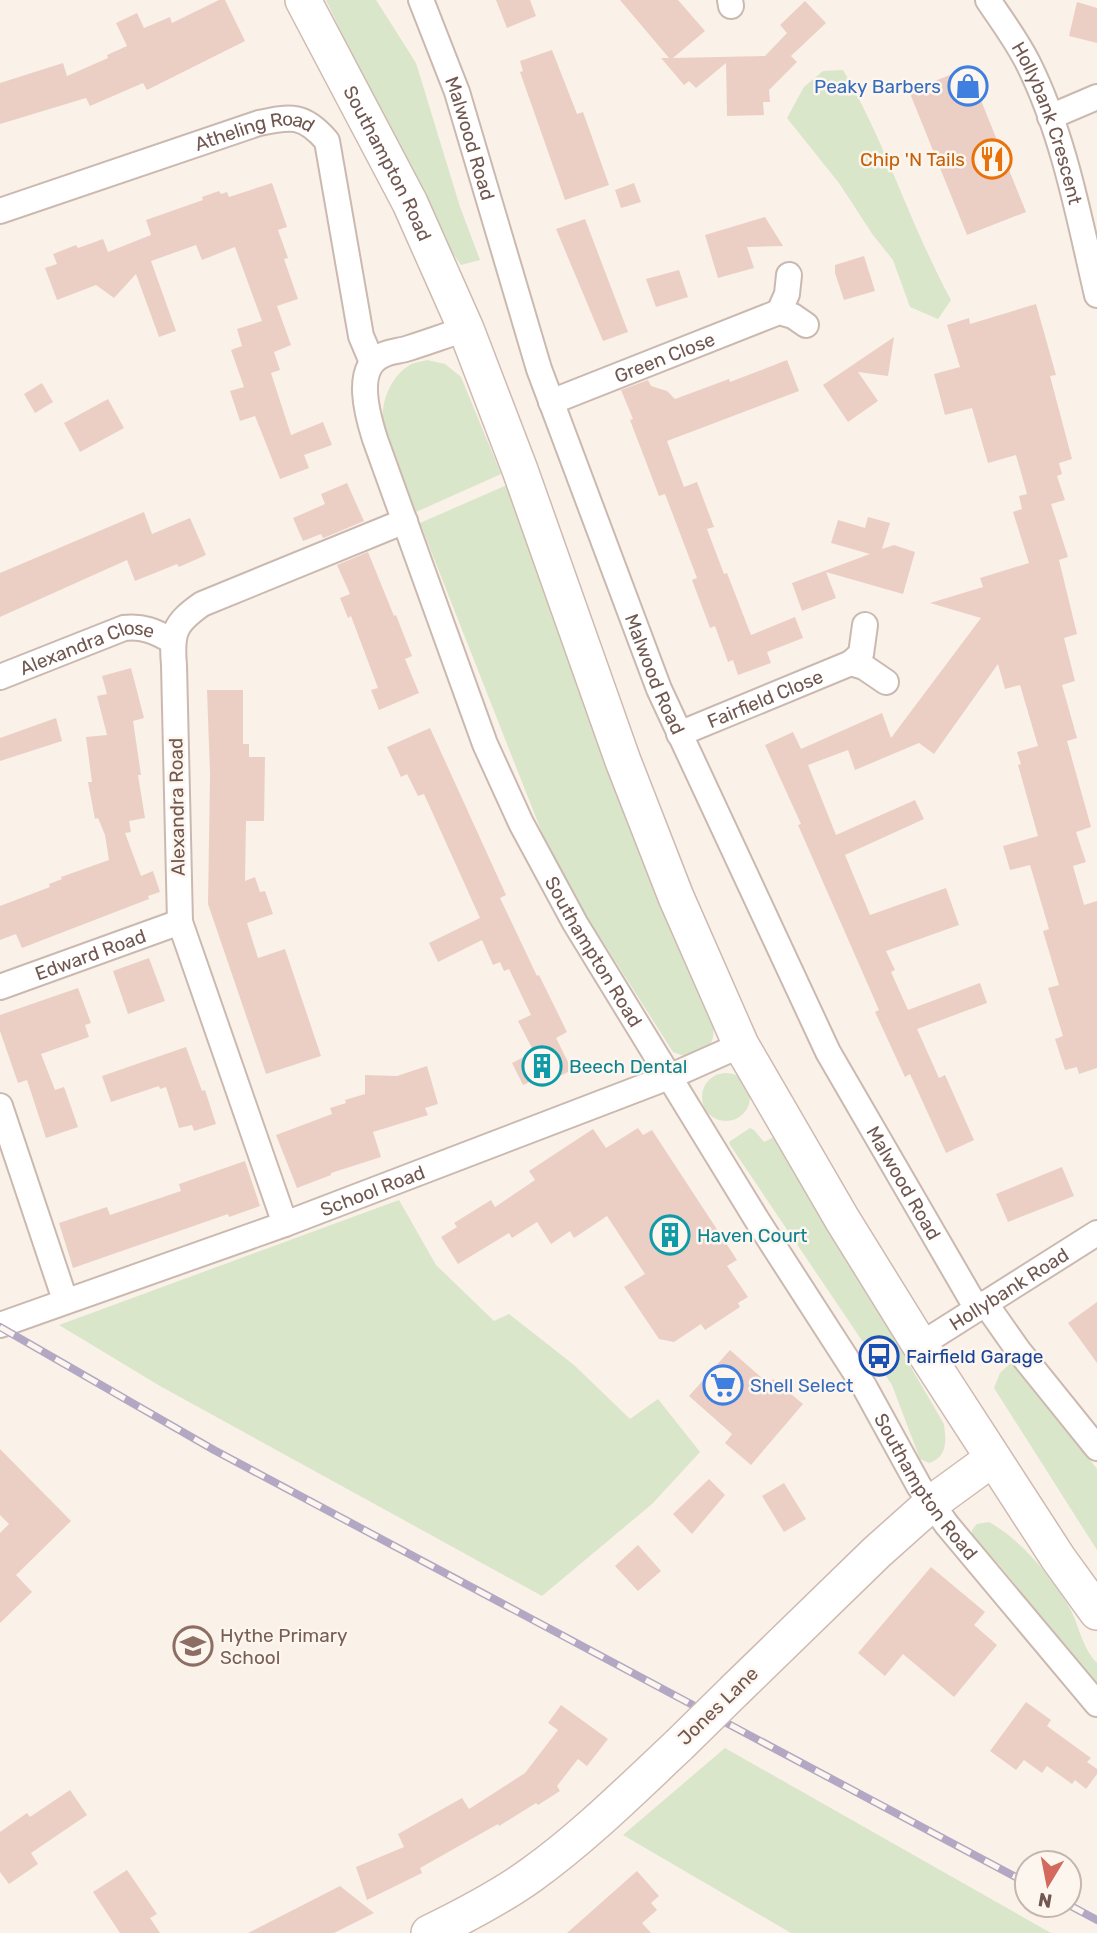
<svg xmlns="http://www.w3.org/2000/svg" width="1097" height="1933" viewBox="0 0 1097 1933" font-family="Rubik,sans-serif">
<rect width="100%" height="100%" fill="#faf1e9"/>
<g fill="#d9e6c9">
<polygon points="326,0 376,0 416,63 460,207 480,260 461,265 432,224"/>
<path d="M843,70c43,73 67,155 108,230l-13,19 -28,-12 -17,-47 -20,-25 -34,-52 -52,-65 17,-31 19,-16z"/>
<path d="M427,360l18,4 16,13 40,97 -85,38 -33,-92c-2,-19 9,-45 27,-55 4,-3 11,-3 17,-5z"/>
<path d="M507,485l205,532c5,29 -2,31 -28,39l-11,-4 -101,-159 -24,-45 -128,-325z"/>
<circle cx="726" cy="1097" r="24"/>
<path d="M750,1128l4,2 10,12 12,-6 168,288c2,16 4,33 -15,39l-9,-4 -28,-74 -162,-240 -1,-3z"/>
<polygon points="399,1200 436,1265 494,1321 509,1314 574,1365 630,1419 658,1399 700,1452 652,1504 542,1596 160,1386 59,1325"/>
<polygon points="1014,1360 1097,1469 1097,1550 994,1388 1000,1373"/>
<path d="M989,1522c31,17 60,52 79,83 11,18 13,42 29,58v22l-96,-118 -29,-32v-5l5,-6z"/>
<polygon points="725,1748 1051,1933 791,1933 623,1835"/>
</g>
<g fill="#eccfc4">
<polygon points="219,0 225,0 245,41 147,90 143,83 90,106 86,98 0,124 0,83 63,63 67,76 108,58 107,55 127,46 116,23 137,13 144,28 170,17 172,23"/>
<polygon points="496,0 530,0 536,16 507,28"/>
<polygon points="620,0 678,0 705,31 673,58 765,56 787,33 780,25 805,1 826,23 791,56 797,62 769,90 770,102 763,102 764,115 727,116 726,63 696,88 689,81 684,85 661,58 669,58"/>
<polygon points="1077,2 1097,8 1097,43 1069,36"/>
<polygon points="552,50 577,114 583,112 609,185 565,200 520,72 523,71 520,61"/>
<polygon points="968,68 1026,212 967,235 909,91"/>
<polygon points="272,183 287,227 278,230 288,258 284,259 298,299 277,306 291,345 274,352 280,370 271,373 291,435 323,422 332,445 304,455 309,468 280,479 255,416 240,421 230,391 244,387 231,350 242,346 237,329 262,321 235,247 202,260 196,245 151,261 176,331 159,337 136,274 114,298 96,285 57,300 45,268 57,264 53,254 76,245 78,248 103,239 108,252 151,235 146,220 203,200 202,197 219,191 221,194 227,192 229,197"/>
<polygon points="634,183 641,202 621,208 615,190"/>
<polygon points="765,217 783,246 747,247 754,268 718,278 705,235"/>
<polygon points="585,219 628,332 603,341 556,229"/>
<polygon points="864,256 875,291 844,300 835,273 835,265"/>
<polygon points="679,270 688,297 656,307 646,279"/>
<polygon points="1036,304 1056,375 1050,376 1072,459 1059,463 1062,474 1057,476 1065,500 1051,504 1068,557 1059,560 1077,634 1064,638 1075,681 1062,685 1077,738 1067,741 1091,827 1076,832 1086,862 1073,866 1084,905 1097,901 1097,1068 1079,1074 1077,1067 1065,1070 1055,1039 1063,1036 1048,988 1059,985 1043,931 1049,929 1030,865 1010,870 1003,846 1038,836 1018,765 1021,764 1017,752 1038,746 1020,685 1005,689 998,664 934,754 919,743 855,770 848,750 808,765 836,835 915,800 924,819 845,855 870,915 946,888 959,925 886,951 895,970 891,972 908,1010 980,983 987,1003 917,1029 939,1078 945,1075 974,1140 946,1153 910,1074 905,1077 875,1012 879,1010 798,825 801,824 765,745 793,732 801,749 882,713 891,738 981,618 930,603 983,587 980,578 1029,563 1013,512 1022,509 1019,496 1027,494 1016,455 988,463 972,408 945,415 934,374 960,367 947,325 969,318 970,324"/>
<polygon points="894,337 888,376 858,372 878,401 848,422 823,385"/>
<polygon points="787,360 799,391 667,441 684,487 697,482 714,527 707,529 724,574 727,573 751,635 795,617 803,638 767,652 771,663 738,675 733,660 728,662 715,626 710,628 692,580 697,578 665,494 659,496 630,420 633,419 621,390 648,380 651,386 667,391 675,399 729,379 730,382"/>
<polygon points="42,383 53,402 35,413 24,394"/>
<polygon points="108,399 124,428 80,452 64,423"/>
<polygon points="347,483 364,521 326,537 323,538 321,534 303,541 293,518 325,504 321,494"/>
<polygon points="144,512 152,534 190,518 206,555 179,567 177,564 135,581 127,560 0,617 0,573"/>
<polygon points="868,517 890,523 882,549 894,545 915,552 903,594 826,572 836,598 802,611 792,583 870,554 831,543 838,520 865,528"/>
<polygon points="368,552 394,616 396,615 412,656 405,659 419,693 379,710 371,690 378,688 351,616 348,618 340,598 350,594 337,565"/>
<polygon points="131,668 144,718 133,721 141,775 138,775 145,818 129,821 131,832 125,833 141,876 153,871 160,892 148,896 149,899 22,948 16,934 0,940 0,906 50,887 49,884 62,879 61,877 109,860 105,835 98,818 95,819 88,782 92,782 86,737 107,735 97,696 107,694 102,676"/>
<polygon points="207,690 243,690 243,744 249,744 249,757 265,757 264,821 246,821 245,881 255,877 260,892 265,891 273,914 247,923 258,958 285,949 321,1056 266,1074 208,904 210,774"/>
<polygon points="56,718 62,741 0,761 0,738"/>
<polygon points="430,728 506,895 500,898 537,976 539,975 567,1032 556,1038 572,1070 544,1084 540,1077 523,1085 512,1063 534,1052 518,1021 531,1015 509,969 504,971 500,962 493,965 482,940 438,962 429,943 480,918 424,794 418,796 407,774 401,777 387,747"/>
<polygon points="149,958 165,1001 128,1014 113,971"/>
<polygon points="78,988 91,1023 85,1025 89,1037 41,1054 55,1090 64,1087 78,1127 46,1138 27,1080 18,1083 0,1031 0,1015"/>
<polygon points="186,1047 202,1091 205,1090 216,1124 194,1131 192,1125 179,1128 166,1087 160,1089 159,1086 111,1102 102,1076"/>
<polygon points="427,1066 438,1104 425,1108 428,1115 373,1132 381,1157 331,1173 331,1175 297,1188 276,1135 332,1114 330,1108 346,1103 345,1100 365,1094 365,1075 397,1076"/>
<polygon points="638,1128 643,1135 652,1130 737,1260 727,1266 748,1297 738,1303 740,1307 705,1330 701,1324 674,1342 659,1339 624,1287 645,1274 607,1216 574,1238 570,1231 551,1244 537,1222 512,1238 509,1233 458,1264 441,1237 457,1227 454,1223 491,1200 495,1207 535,1180 529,1171 593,1129 606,1148"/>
<polygon points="245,1161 260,1206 229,1217 228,1214 73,1268 59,1223 107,1207 110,1215 181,1191 179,1184"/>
<polygon points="1062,1167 1074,1196 1008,1222 996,1194"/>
<polygon points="1097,1302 1097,1363 1068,1323"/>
<polygon points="730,1350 769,1384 773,1379 803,1404 751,1465 725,1443 732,1434 689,1396"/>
<polygon points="0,1449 71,1521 16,1575 32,1592 0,1623 0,1533 9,1524 0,1515"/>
<polygon points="709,1479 725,1495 692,1534 673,1514"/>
<polygon points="784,1483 806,1519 784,1532 762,1496"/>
<polygon points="638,1545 661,1571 638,1591 615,1566"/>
<polygon points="931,1567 985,1612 974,1625 997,1645 954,1697 903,1654 885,1676 858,1653"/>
<polygon points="1026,1702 1051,1720 1047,1726 1091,1758 1087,1762 1097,1769 1097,1774 1086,1789 1075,1780 1072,1784 1047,1766 1042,1773 1024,1760 1016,1770 990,1751"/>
<polygon points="561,1705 608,1739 587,1766 578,1759 557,1786 560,1791 538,1805 536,1803 499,1826 498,1824 420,1868 422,1873 367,1900 356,1867 404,1847 398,1834 462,1798 469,1809 525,1773 558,1730 548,1723"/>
<polygon points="70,1790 87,1815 31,1853 38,1864 9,1884 0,1872 0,1832 27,1813 30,1817"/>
<polygon points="127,1870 157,1914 150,1918 160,1933 120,1933 93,1892"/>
<polygon points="637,1871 659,1896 651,1903 657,1910 642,1923 651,1933 567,1933"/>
<polygon points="340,1886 374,1913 334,1933 248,1933"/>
</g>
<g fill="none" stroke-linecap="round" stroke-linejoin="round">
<g stroke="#cbb9b0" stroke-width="28">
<g id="street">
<path id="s1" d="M421,0l36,92 82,277 120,320 169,363 149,257"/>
<polyline points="730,0 731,6"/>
<path id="s2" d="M988,0c14,21 29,41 40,63 36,72 51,155 69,232"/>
<polyline points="1050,117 1097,97"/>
<path id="s3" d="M0,211l259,-88c32,-7 45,-9 68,18l34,195 11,26"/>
<polyline points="779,312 787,294 789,275"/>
<path id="s4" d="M466,329c-19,6 -38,13 -57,19 -8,3 -18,3 -26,7 -30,12 -15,62 -8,84l110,305 36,79 54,100 182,297 107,166 55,100 28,39 150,179"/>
<path id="s5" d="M551,402l228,-90 14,4 13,9"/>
<polyline points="851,663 861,654 865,625"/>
<path id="s6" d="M0,677l124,-49c19,-2 31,3 48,13"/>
<path id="s7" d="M679,734l172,-71 13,4 22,15"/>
<path id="s8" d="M0,987l180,-65"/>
<polyline points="0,1106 65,1300"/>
<path d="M285,1224l-105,-302 -6,-257c-3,-33 1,-42 28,-61l203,-83"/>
<polyline points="985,1303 1018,1350 1097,1448"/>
<path id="s9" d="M0,1325l285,-101 384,-147 72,-32"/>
<path id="s10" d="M920,1345l177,-112"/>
</g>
</g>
<g stroke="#cfbab1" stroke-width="38">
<g id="secondary">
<path id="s11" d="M303,0l107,203 56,126 54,141 103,291 53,136 65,148 101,174 78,126 138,213 39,54"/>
<polyline points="736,1689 877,1552 933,1502 992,1459"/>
<path d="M429,1933c35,-17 70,-35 102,-58 53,-38 100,-85 148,-130"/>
</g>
</g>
<use href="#street" stroke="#fff" stroke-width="24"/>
<use href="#secondary" stroke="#fff" stroke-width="35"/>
<g stroke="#b3a8c3" stroke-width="8">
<g id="rail">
<polyline points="0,1327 214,1450 1027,1883"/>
<polyline points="1069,1905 1097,1920"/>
</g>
</g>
<use href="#rail" stroke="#fdf6ef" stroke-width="5" stroke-dasharray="16" stroke-linecap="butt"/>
<g stroke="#cfbab1" stroke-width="38" stroke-linecap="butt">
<polyline id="secondary-bridge" points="679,1745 736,1689"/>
</g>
<use href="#secondary-bridge" stroke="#fff" stroke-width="35"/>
</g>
<defs>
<g id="shop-ring" transform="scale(2.0125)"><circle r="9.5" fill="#fdf6ef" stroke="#3f7fe0" stroke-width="1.5"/><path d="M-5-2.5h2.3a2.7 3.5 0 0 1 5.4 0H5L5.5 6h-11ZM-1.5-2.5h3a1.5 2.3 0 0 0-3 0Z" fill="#3f7fe0"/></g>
<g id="restaurant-ring" transform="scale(2.0125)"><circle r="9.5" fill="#fdf6ef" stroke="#e8710a" stroke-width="1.5"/><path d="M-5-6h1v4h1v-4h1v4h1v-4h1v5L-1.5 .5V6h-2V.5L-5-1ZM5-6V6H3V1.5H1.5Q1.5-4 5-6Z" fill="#e8710a"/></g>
<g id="building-ring" transform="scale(2.0125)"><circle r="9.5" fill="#fdf6ef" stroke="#0f9aa8" stroke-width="1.5"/><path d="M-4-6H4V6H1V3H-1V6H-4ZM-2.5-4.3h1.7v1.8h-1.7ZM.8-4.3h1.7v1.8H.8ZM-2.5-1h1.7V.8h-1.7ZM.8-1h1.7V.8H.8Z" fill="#0f9aa8"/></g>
<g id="bus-ring" transform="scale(2.0125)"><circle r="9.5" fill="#fdf6ef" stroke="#1a4fb4" stroke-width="1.5"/><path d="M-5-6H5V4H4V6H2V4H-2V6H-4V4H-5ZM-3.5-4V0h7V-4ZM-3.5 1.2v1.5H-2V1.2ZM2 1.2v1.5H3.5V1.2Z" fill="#1a4fb4"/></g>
<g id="supermarket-ring" transform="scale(2.0125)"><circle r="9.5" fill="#fdf6ef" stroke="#3f7fe0" stroke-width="1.5"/><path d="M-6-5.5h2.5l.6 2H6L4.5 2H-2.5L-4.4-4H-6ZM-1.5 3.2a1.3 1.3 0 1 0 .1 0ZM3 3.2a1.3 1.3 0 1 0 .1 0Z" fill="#3f7fe0"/></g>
<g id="school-ring" transform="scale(2.0125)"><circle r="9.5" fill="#fdf6ef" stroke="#8d6e63" stroke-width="1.5"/><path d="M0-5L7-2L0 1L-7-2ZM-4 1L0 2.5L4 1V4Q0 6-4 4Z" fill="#8d6e63"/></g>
</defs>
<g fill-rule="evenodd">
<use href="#shop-ring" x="968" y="86"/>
<use href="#restaurant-ring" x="992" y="159"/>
<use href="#building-ring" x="542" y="1066"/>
<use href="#building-ring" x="670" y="1235"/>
<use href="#bus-ring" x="879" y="1356"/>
<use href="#supermarket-ring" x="723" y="1385"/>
<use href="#school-ring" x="193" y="1646"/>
</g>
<g text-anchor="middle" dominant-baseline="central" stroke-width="5" stroke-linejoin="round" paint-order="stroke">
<g font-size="19" fill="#366cbe" stroke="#fdf6ef" text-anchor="end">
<text x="941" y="86">Peaky Barbers</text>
<text x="750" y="1385" text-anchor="start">Shell Select</text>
</g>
<g font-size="19" fill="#715750" stroke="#fdf6ef">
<text stroke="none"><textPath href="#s2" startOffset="138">Hollybank Crescent</textPath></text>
<text stroke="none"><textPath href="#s1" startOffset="147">Malwood Road</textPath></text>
<text stroke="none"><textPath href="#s3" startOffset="268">Atheling Road</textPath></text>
<text stroke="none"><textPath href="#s11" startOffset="184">Southampton Road</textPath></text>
<text stroke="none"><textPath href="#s5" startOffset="122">Green Close</textPath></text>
<text stroke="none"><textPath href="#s6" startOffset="93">Alexandra Close</textPath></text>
<text stroke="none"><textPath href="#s1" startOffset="714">Malwood Road</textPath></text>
<text stroke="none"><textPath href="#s7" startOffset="93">Fairfield Close</textPath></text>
<text transform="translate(177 807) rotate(-91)">Alexandra Road</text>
<text stroke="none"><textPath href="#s4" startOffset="738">Southampton Road</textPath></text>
<text stroke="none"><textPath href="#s8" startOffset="96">Edward Road</textPath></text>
<text stroke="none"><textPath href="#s1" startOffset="1281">Malwood Road</textPath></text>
<text stroke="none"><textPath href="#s9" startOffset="396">School Road</textPath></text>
<text stroke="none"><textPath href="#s10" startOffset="105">Hollybank Road</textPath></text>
<text stroke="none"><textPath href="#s4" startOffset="1368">Southampton Road</textPath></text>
<text transform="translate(718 1706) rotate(-44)">Jones Lane</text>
</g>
<g font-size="19" fill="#c56008" stroke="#fdf6ef" text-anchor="end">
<text x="965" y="159">Chip 'N Tails</text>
</g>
<g font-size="19" fill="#0d838f" stroke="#fdf6ef" text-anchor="start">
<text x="569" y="1066">Beech Dental</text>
<text x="697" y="1235">Haven Court</text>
</g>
<g font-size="19" fill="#164399" stroke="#fdf6ef" text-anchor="start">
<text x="906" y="1356">Fairfield Garage</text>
</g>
<g font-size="19" fill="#785e54" stroke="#fdf6ef" text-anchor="start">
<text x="220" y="1635">Hythe Primary<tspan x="220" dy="22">School</tspan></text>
</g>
</g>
<g transform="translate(1048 1884) rotate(190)"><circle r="33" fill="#fdf6ef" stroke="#c5b6af" stroke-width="2"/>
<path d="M0-5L12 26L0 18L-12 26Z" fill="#d4695e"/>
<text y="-10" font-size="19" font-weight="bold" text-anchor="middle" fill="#715750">N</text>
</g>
</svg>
